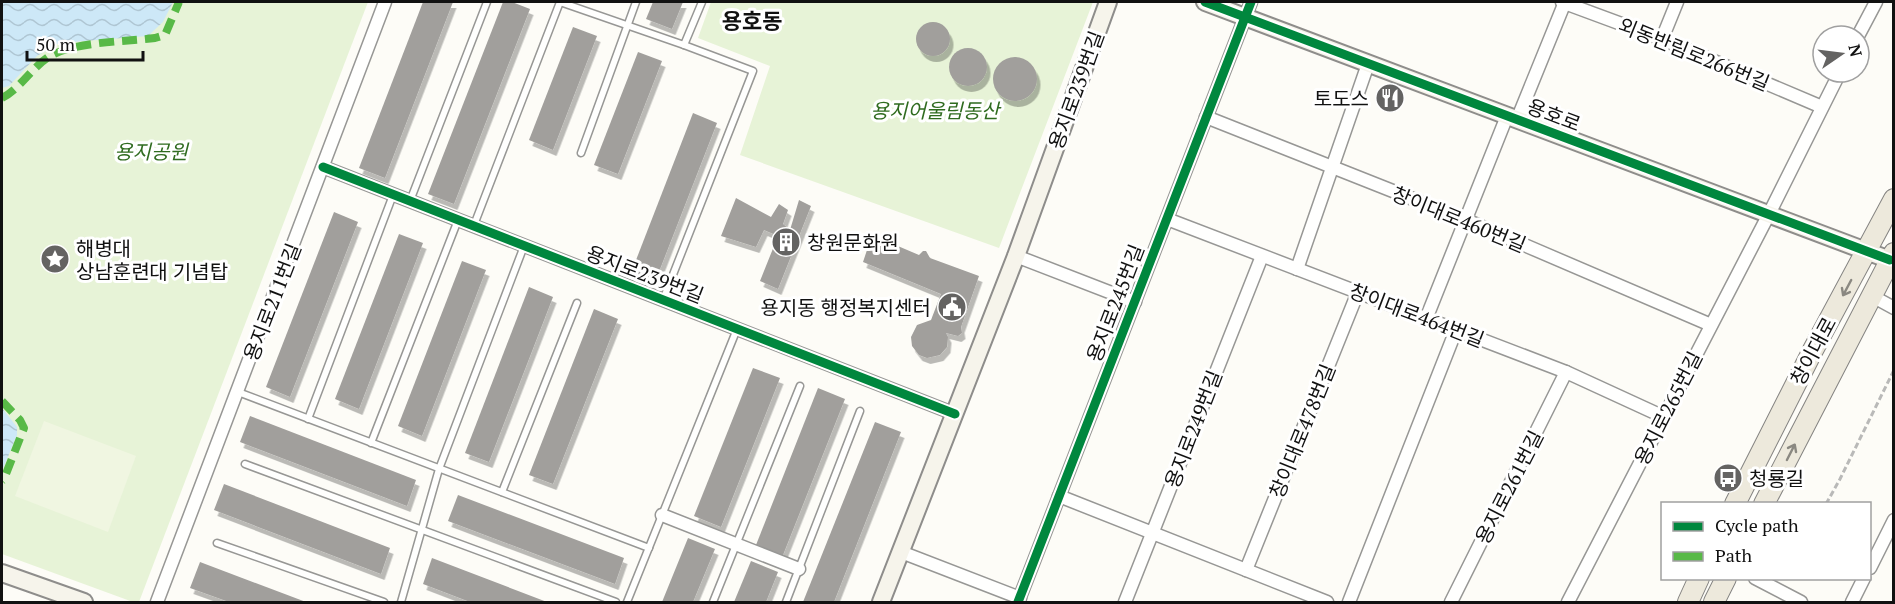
<svg xmlns="http://www.w3.org/2000/svg" width="1895" height="604" viewBox="0 0 1895 604" font-family="'PT Serif','Noto Sans KR',serif">
<defs>
<pattern id="water-waves" width="16" height="10" patternUnits="userSpaceOnUse" patternTransform="scale(1.5)"><rect width="16" height="10" fill="#cde8f7"/><path d="M0 5q4-4 8 0t8 0" fill="none" stroke="#afc6d3"/></pattern>
<filter id="shadow"><feDropShadow dx="3.5" dy="6" stdDeviation="0" flood-color="#0004"/></filter>
</defs>
<rect width="100%" height="100%" fill="#fdfcf7"/>
<g fill="#e7f3d7">
<polygon points="2,2 368,2 139,602 133,602 2,554"/>
<polygon points="711,2 1093,2 999,248 740,155 770,66 698,38"/>
</g>
<polygon fill="#f0f6e1" points="44,421 136,456 108,532 15,496"/>
<g fill="url(#water-waves)">
<polygon points="2,2 173,2 163,22 148,36 59,43 37,56 9,86 2,88"/>
<polygon points="2,408 17,427 17,435 2,471"/>
</g>
<g fill="#a19f9c" filter="url(#shadow)">
<polygon points="423,2 453,2 385,178 359,168"/>
<polygon points="503,2 512,2 530,9 454,204 428,194"/>
<polygon points="653,2 683,2 672,29 646,19"/>
<circle cx="933" cy="39" r="17"/>
<polygon points="573,27 597,36 553,150 529,140"/>
<circle cx="968" cy="67" r="19"/>
<polygon points="638,52 662,61 618,174 594,165"/>
<circle cx="1015" cy="79" r="22"/>
<polygon points="693,113 717,123 655,282 631,273"/>
<polygon points="736,198 771,217 779,204 788,210 783,224 790,230 799,200 811,206 778,289 760,281 778,236 764,230 756,247 721,236"/>
<polygon points="334,212 358,222 290,397 266,387"/>
<polygon points="399,234 423,243 359,409 335,399"/>
<polygon points="872,235 919,255 923,251 926,251 930,258 979,276 961,327 962,333 958,336 946,333 948,337 947,347 940,355 927,358 919,355 912,346 911,337 917,325 931,320 941,294 863,262"/>
<polygon points="462,261 486,270 422,436 398,426"/>
<polygon points="529,287 553,297 489,462 465,453"/>
<polygon points="594,309 618,319 553,484 529,475"/>
<polygon points="753,368 780,378 721,527 694,516"/>
<polygon points="818,388 845,399 783,555 756,545"/>
<polygon points="250,416 416,480 407,506 240,442"/>
<polygon points="875,422 901,432 834,602 803,602"/>
<polygon points="224,484 390,548 381,574 214,510"/>
<polygon points="458,495 624,558 615,584 448,521"/>
<polygon points="688,538 715,549 693,602 662,602"/>
<polygon points="432,558 547,602 470,602 423,584"/>
<polygon points="751,561 778,572 766,602 734,602"/>
<polygon points="200,562 306,602 229,602 190,588"/>
</g>
<g fill="none" stroke-linecap="round" stroke-linejoin="round">
<g stroke="#979795" stroke-width="9">
<g id="lane">
<polyline points="560,2 684,45 753,71 663,300"/>
<polyline points="684,45 702,2"/>
<polyline points="581,153 636,2"/>
<polyline points="410,201 487,2"/>
<polyline points="474,225 560,2"/>
<polyline points="238,392 649,548"/>
<polyline points="308,419 393,195"/>
<polyline points="371,443 458,220"/>
<polyline points="245,464 616,602"/>
<polyline points="502,492 577,303"/>
<polyline points="217,543 384,602"/>
<polyline points="401,602 439,469 524,246"/>
<polyline points="627,602 737,329"/>
<polyline points="713,602 800,386"/>
<polyline points="786,602 860,411"/>
</g>
</g>
<g stroke="#979795" stroke-width="15">
<g id="street">
<polyline points="1562,2 1662,39 1822,107"/>
<polyline points="1858,36 1876,2"/>
<polyline points="1662,39 1677,2"/>
<polyline points="1206,117 1466,220 1711,325"/>
<polyline points="1517,120 1565,2"/>
<polyline points="323,167 955,414"/>
<polyline points="1167,219 1566,372 1664,417"/>
<polyline points="1016,256 1135,302"/>
<polyline points="1297,269 1368,64"/>
<polyline points="1872,296 1894,308"/>
<polyline points="1426,319 1507,116"/>
<polyline points="1059,496 1327,602"/>
<polyline points="662,515 799,569"/>
<polyline points="901,552 1020,598"/>
<polyline points="1870,568 1894,520"/>
<polyline points="1246,570 1358,292"/>
<polyline points="1755,578 1801,602"/>
<polyline points="157,602 385,2"/>
<polyline points="1018,602 1251,2"/>
<polyline points="1125,602 1262,256"/>
<polyline points="1349,602 1456,330"/>
<polyline points="1451,602 1566,372"/>
<polyline points="1568,602 1769,214 1840,72"/>
<polyline points="1852,602 1864,578"/>
</g>
</g>
<g stroke="#8e8d8b" stroke-width="20">
<g id="secondary">
<polyline points="1205,2 1890,260"/>
<polyline points="2,573 84,602"/>
<polyline points="881,602 1016,256 1108,2"/>
</g>
</g>
<g stroke="#858482" stroke-width="22">
<g id="primary">
<polyline points="1735,504 1813,350 1894,199"/>
<polyline points="1764,504 1894,253"/>
<polyline points="1688,602 1699,578"/>
<polyline points="1714,602 1726,578"/>
</g>
</g>
<polyline stroke="#b9b9b8" stroke-width="3" stroke-dasharray="6 3" stroke-linecap="butt" points="1826,504 1840,479 1894,370"/>
<use href="#lane" stroke="#fffffe" stroke-width="6"/>
<use href="#street" stroke="#fffffe" stroke-width="12"/>
<use href="#secondary" stroke="#f6f4eb" stroke-width="16"/>
<use href="#primary" stroke="#ede9dc" stroke-width="20"/>
<g stroke="#58b947" stroke-width="8" stroke-dasharray="15 8" stroke-linecap="butt">
<path d="M2,98c19,-10 30,-31 48,-42 27,-15 75,-14 105,-18l10,-3 14,-33"/>
<polyline points="2,401 20,420 24,428 4,479 2,481"/>
</g>
<g stroke="#fff" stroke-width="13">
<g id="cycleway">
<polyline points="1205,2 1890,260"/>
<polyline points="323,167 955,414"/>
<polyline points="1018,602 1251,2"/>
</g>
</g>
<use href="#cycleway" stroke="#00873e" stroke-width="9"/>
</g>
<defs><path id="oneway-shaft" d="M-6 0H5M1.5-3L5.5 0L1.5 3" fill="none" stroke-width="1.6" stroke-linecap="round" stroke-linejoin="round" transform="scale(1.5)"/></defs>
<g stroke="#8a8881">
<use href="#oneway-shaft" transform="translate(1847 288) rotate(118)"/>
<use href="#oneway-shaft" transform="translate(1791 452) rotate(-63)"/>
</g>
<defs>
<g id="restaurant-disc" transform="scale(1.5)"><circle r="9.5" fill="#646362" stroke="#fff"/><path d="M-5-6h1v4h1v-4h1v4h1v-4h1v5L-1.5 .5V6h-2V.5L-5-1ZM5-6V6H3V1.5H1.5Q1.5-4 5-6Z" fill="#fff"/></g>
<g id="building-disc" transform="scale(1.5)"><circle r="9.5" fill="#646362" stroke="#fff"/><path d="M-4-6H4V6H1V3H-1V6H-4ZM-2.5-4.3h1.7v1.8h-1.7ZM.8-4.3h1.7v1.8H.8ZM-2.5-1h1.7V.8h-1.7ZM.8-1h1.7V.8H.8Z" fill="#fff"/></g>
<g id="sight-disc" transform="scale(1.5)"><circle r="9.5" fill="#646362" stroke="#fff"/><path d="M0-6L1.8-2.2L6-1.7L2.9 1.2L3.7 5.4L0 3.3L-3.7 5.4L-2.9 1.2L-6-1.7L-1.8-2.2Z" fill="#fff"/></g>
<g id="civic-disc" transform="scale(1.5)"><circle r="9.5" fill="#646362" stroke="#fff"/><path d="M-.6-6.5H3V-4.5H.6V-3L4-1V1h2V6H-6V1h2V-1L-.6-3ZM-1.2 2.5V6h2.4V2.5Z" fill="#fff"/></g>
<g id="bus-disc" transform="scale(1.5)"><circle r="9.5" fill="#646362" stroke="#fff"/><path d="M-5-6H5V4H4V6H2V4H-2V6H-4V4H-5ZM-3.5-4V0h7V-4ZM-3.5 1.2v1.5H-2V1.2ZM2 1.2v1.5H3.5V1.2Z" fill="#fff"/></g>
</defs>
<g fill-rule="evenodd">
<use href="#restaurant-disc" x="1390" y="98"/>
<use href="#building-disc" x="786" y="242"/>
<use href="#sight-disc" x="55" y="259"/>
<use href="#civic-disc" x="952" y="307"/>
<use href="#bus-disc" x="1728" y="478"/>
</g>
<g text-anchor="middle" dominant-baseline="central" stroke-width="6" stroke-linejoin="round" paint-order="stroke">
<g font-size="20" fill="#111" stroke="#fff">
<text transform="translate(1694 54) rotate(22)">외동반림로266번길</text>
<text transform="translate(1076 90) rotate(-70)">용지로239번길</text>
<text transform="translate(1554 115) rotate(21)">용호로</text>
<text transform="translate(1459 219) rotate(22)">창이대로460번길</text>
<text transform="translate(645 274) rotate(21)">용지로239번길</text>
<text transform="translate(272 302) rotate(-69)">용지로211번길</text>
<text transform="translate(1115 303) rotate(-69)">용지로245번길</text>
<text transform="translate(1417 315) rotate(21)">창이대로464번길</text>
<text transform="translate(1813 351) rotate(-62)">창이대로</text>
<text transform="translate(1668 408) rotate(-63)">용지로265번길</text>
<text transform="translate(1193 429) rotate(-69)">용지로249번길</text>
<text transform="translate(1302 431) rotate(-68)">창이대로478번길</text>
<text transform="translate(1509 487) rotate(-63)">용지로261번길</text>
</g>
<g font-size="20" fill="#111" stroke="#fff" text-anchor="start">
<text x="1369" y="98" text-anchor="end">토도스</text>
<text x="807" y="242">창원문화원</text>
<text x="76" y="248">해병대<tspan x="76" dy="23">상남훈련대 기념탑</tspan></text>
<text x="931" y="307" text-anchor="end">용지동 행정복지센터</text>
<text x="1749" y="478">청룡길</text>
</g>
<g font-size="20" font-style="italic" fill="#2f6b1f" stroke="#fff">
<text x="935" y="110">용지어울림동산</text>
<text x="151" y="151">용지공원</text>
</g>
<g font-size="22" font-weight="bold" fill="#111" stroke="#fff">
<text x="752" y="20">용호동</text>
</g>
</g>
<rect width="1895" height="604" fill="none" stroke="#111111" stroke-width="6"/>
<rect x="1661" y="502" width="210" height="78" fill="#ffffff" stroke="#a0a0a0" stroke-width="1.5"/>
<rect x="1673" y="522" width="30" height="9" fill="#00873e" stroke="#a0a0a0" stroke-width="1.5"/>
<text x="1715" y="532" font-size="18" fill="#111111">Cycle path</text>
<rect x="1673" y="552" width="30" height="9" fill="#58b947" stroke="#a0a0a0" stroke-width="1.5"/>
<text x="1715" y="562" font-size="18" fill="#111111">Path</text>
<g transform="translate(1841 54) rotate(76)"><circle r="28" fill="#ffffff" stroke="#a0a0a0" stroke-width="1.5"/>
<path d="M0-4.5L10 22L0 15L-10 22Z" fill="#646362"/>
<text y="-9" font-size="16" font-weight="bold" text-anchor="middle" fill="#111111">N</text>
</g>
<path d="M27 51v9h116v-9" fill="none" stroke="#111111" stroke-width="3"/>
<text x="36" y="51" font-size="18" fill="#111111" stroke="#ffffff" stroke-width="4.5" paint-order="stroke">50 m</text>
</svg>
